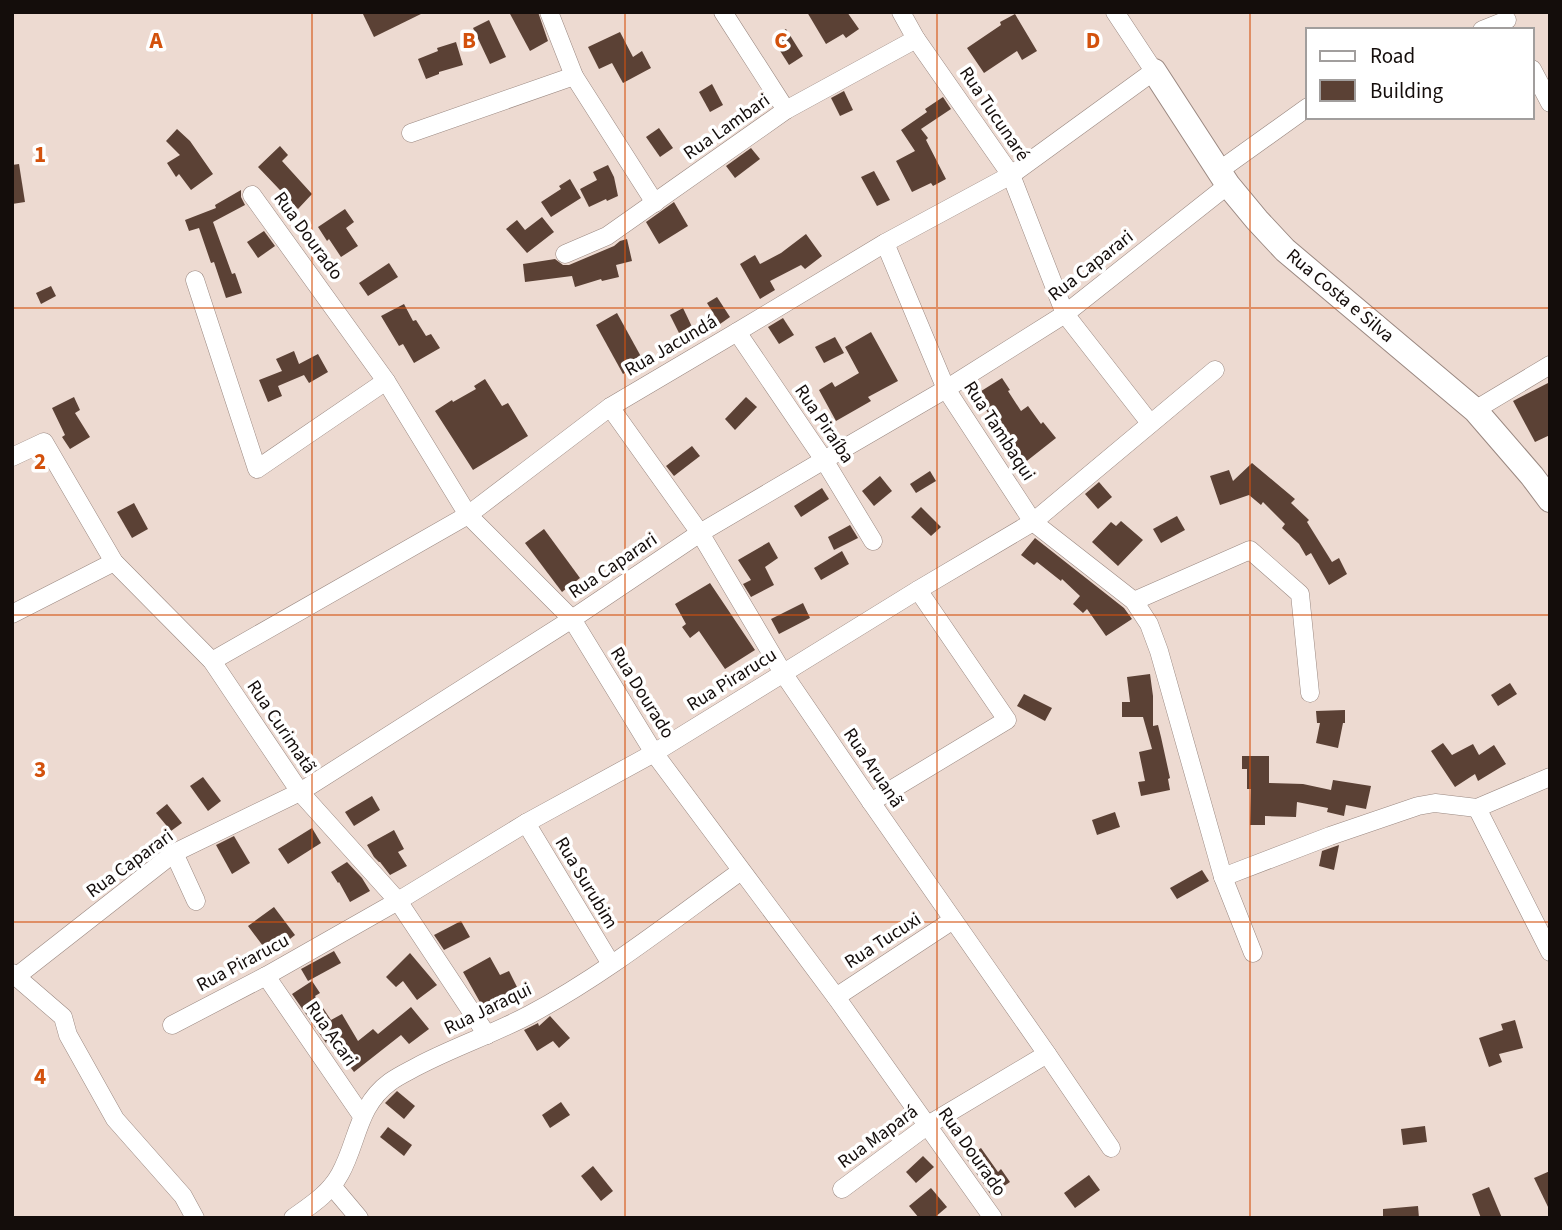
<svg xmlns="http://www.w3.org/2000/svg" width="1562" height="1230" viewBox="0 0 1562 1230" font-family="'Source Sans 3',sans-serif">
<rect width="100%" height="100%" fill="#eddad1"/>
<g fill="#5b4135">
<polygon points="362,12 425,12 374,37"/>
<polygon points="509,12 538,12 548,41 530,51"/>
<polygon points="807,12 847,12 859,29 846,38 843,34 826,44"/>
<polygon points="1015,14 1037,51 1022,60 1017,51 984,73 967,48 1001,25 1000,22"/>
<polygon points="489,20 506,57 490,64 473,28"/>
<polygon points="786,29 803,56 789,65 772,38"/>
<polygon points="620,32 633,57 642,51 651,68 623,83 612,63 599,69 588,47"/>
<polygon points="456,42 463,65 439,72 439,74 426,79 418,59 438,51 437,48"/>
<polygon points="712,84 723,105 710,112 699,92"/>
<polygon points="844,91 853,110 840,116 831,98"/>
<polygon points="943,97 951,109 921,129 928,138 926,140 946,179 933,186 931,183 912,192 896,161 915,151 901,130 927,112 925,109"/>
<polygon points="659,128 673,148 660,157 646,137"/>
<polygon points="177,129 190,141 213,174 191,190 179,174 176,177 167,163 180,155 166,141"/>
<polygon points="280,146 288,155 282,161 312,194 298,209 258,167"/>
<polygon points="751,148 760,159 735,178 726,166"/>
<polygon points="19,164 25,202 12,204 12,165"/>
<polygon points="608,165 614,177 618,196 607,201 606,199 589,207 580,189 597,180 593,172"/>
<polygon points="874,171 890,200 877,206 861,177"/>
<polygon points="570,179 581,198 551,217 541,202 561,189 559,186"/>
<polygon points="241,190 241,197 245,205 213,222 232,274 235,273 242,293 226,298 214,262 211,263 199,228 189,231 185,220 216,208 215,205"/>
<polygon points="674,202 688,226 659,244 646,222"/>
<polygon points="345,209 354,222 346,228 358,246 341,257 329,239 327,241 318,227"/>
<polygon points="542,217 554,232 527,253 506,229 517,220 525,230"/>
<polygon points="264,231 275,246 258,258 247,242"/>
<polygon points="806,234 822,256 805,269 801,265 770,281 775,290 760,299 740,264 755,255 760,264 781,253"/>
<polygon points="627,239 632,261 616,265 619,277 602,281 601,279 575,287 572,276 525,282 523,264 555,259 563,265 569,265 614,246 620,241"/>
<polygon points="389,263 398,277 368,296 359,283"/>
<polygon points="51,286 56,296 41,304 36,293"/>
<polygon points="717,297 730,317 720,324 707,303"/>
<polygon points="404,304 413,321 416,320 426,336 431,334 440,348 414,363 403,344 399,346 381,316"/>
<polygon points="683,308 694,331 681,337 670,315"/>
<polygon points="617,313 644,362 623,374 596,325"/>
<polygon points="783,318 794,335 779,344 768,327"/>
<polygon points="871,332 898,381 868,397 871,401 836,421 819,390 832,382 835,387 859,373 845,347"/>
<polygon points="835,337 844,353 824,363 815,347"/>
<polygon points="294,351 299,364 318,354 328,372 309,383 304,375 278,386 282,396 268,402 259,380 282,371 276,359"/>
<polygon points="1002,378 1010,390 1008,391 1021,411 1028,406 1041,424 1043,422 1056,438 1023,464 1010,448 1012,446 986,410 988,409 978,393"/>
<polygon points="485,379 502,406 508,403 528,436 473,470 435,411 452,400 453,402 476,389 474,386"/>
<polygon points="1550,382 1550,435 1535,442 1513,401"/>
<polygon points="74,397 80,410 75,413 90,437 70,449 62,437 65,435 52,408"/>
<polygon points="746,397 757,407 735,430 725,419"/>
<polygon points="692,446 700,456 674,476 666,466"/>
<polygon points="1252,463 1295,499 1291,503 1309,520 1307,522 1332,562 1339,558 1347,574 1329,585 1311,553 1306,556 1299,544 1282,528 1285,524 1263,502 1261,505 1249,495 1220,505 1210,476 1229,470 1233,481"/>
<polygon points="930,471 936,481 916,493 910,484"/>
<polygon points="880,476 892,491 874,506 862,491"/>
<polygon points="1099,482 1112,497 1098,509 1085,494"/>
<polygon points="822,488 829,499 801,517 794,506"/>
<polygon points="134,503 148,529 132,538 117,512"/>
<polygon points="921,507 941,527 931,536 911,517"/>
<polygon points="1177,516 1185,530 1161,543 1153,529"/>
<polygon points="1121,521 1143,540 1118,566 1092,542 1111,522 1116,526"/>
<polygon points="850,525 858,538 834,550 828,537"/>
<polygon points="544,529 580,578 562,592 525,543"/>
<polygon points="1035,538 1124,608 1132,619 1106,636 1087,609 1083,613 1073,604 1080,596 1062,579 1061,581 1037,562 1034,565 1021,555"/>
<polygon points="769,542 778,558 765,567 774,585 751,597 743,584 751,580 738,560"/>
<polygon points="842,551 849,564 821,580 814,568"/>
<polygon points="710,583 755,650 725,669 699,631 690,638 682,627 686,624 675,604"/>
<polygon points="803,603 810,618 779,634 771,619"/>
<polygon points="1150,674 1153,696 1153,726 1158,725 1161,737 1170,778 1168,779 1170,790 1141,796 1138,782 1145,781 1139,752 1152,749 1143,717 1122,717 1122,702 1130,702 1127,677"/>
<polygon points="1510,683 1517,694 1498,706 1491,695"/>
<polygon points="1024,694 1052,708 1045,721 1017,706"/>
<polygon points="1345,710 1345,723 1343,723 1338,748 1316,743 1320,723 1317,723 1316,711"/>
<polygon points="1443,743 1452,755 1473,744 1479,755 1494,745 1506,764 1478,781 1475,774 1455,787 1431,751"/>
<polygon points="1242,756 1269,756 1269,783 1303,784 1331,790 1333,780 1371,786 1366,809 1346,805 1344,816 1327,812 1328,808 1297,802 1296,817 1265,816 1265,825 1250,825 1251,789 1247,789 1247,769 1242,769"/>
<polygon points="203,777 221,801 208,811 190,786"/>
<polygon points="372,796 380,810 354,826 345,812"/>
<polygon points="167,804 182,823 171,831 156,813"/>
<polygon points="1115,812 1120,827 1097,835 1092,820"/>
<polygon points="312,828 321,843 288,864 278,849"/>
<polygon points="394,830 404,849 398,852 407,866 390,875 380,862 379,862 374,857 367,845"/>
<polygon points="234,836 250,863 232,874 216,845"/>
<polygon points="1339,845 1334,870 1319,866 1322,851"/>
<polygon points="347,862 362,878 370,891 350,902 339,882 338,883 331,872"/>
<polygon points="1202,870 1209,881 1177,899 1170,888"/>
<polygon points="274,907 295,935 281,946 275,938 263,946 248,926"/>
<polygon points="461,921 470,937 444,950 434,935"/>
<polygon points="334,951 341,963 308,981 301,969"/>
<polygon points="410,953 437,985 417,1000 403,981 396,987 386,977"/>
<polygon points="490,957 500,975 509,971 519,991 500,1001 501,1002 485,1011 463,972"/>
<polygon points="312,981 320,993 315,996 331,1020 342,1014 358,1041 373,1029 378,1034 411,1007 429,1029 409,1044 401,1035 354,1072 330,1041 326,1043 292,994"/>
<polygon points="550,1016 570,1038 559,1048 553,1041 537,1051 524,1030 538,1023 539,1026"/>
<polygon points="1515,1020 1523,1048 1499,1054 1502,1062 1489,1067 1479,1038 1503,1030 1501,1024"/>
<polygon points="397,1091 415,1106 404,1119 385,1103"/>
<polygon points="561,1102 570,1115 550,1128 542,1115"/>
<polygon points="1425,1126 1427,1142 1403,1145 1401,1129"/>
<polygon points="388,1127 412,1145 404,1156 380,1137"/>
<polygon points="981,1148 998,1172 1001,1169 1010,1182 991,1195 966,1158"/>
<polygon points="923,1156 934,1167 916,1183 906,1172"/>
<polygon points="593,1166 613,1191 601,1201 581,1176"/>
<polygon points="1550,1171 1550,1211 1534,1178"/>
<polygon points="1089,1175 1100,1190 1075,1208 1064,1193"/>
<polygon points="1489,1187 1502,1218 1481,1218 1472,1194"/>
<polygon points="931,1188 947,1207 934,1218 919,1218 909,1206"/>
<polygon points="1418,1206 1419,1218 1383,1218 1383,1209"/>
</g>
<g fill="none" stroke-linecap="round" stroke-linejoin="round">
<g stroke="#9a8881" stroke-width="19">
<g id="street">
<polyline points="549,12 574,76 655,203"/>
<polyline points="723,12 786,110"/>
<polyline points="901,12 916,39 1011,175 1065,314 1150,423"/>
<polyline points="1482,30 1507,20"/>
<polyline points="1532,69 1550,103"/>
<polyline points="411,133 574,76"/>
<polyline points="1220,170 1308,107"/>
<polyline points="252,195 386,381 468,515 572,619 654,753 836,997 993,1218"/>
<polyline points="885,243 946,389 1033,522 1134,601 1149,624 1159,651 1223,877 1253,953"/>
<polyline points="565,254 607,236 786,110 916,39"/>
<polyline points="195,280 257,469 386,381"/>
<polyline points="737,332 824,460 873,541"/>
<polyline points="610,407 700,533 783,673 871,802 1047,1054 1111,1148"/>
<polyline points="1475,410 1550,365"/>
<polyline points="12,457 44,442 114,562 212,661 300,792 398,901 487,1035"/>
<polyline points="1134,601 1250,550 1300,594 1310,693"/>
<polyline points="12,614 114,562"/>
<polyline points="212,661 468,515 610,407 737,332 885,243 1011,175 1154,71 1115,12"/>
<polyline points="871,802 1007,720 918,590"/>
<polyline points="1477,808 1550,952"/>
<polyline points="526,823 611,964"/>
<polyline points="174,853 196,901"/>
<polyline points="1223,877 1330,836 1418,806 1435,803 1477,808 1550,777"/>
<polyline points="12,973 63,1017 68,1035 115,1119 183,1196 195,1218"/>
<polyline points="17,976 174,853 300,792 572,619 700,533 824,460 946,389 1065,314 1228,185"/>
<polyline points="266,976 362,1116"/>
<polyline points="836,997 953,920"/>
<polyline points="172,1025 266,976 398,901 526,823 654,753 918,590 1033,522 1215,370"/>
<polyline points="332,1186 359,1218"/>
<polyline points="842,1189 928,1125 1047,1054"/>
<path d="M293,1218c18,-13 36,-24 47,-44 18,-32 17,-68 50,-92 8,-6 19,-11 28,-16 36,-19 75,-32 111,-51 75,-40 144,-95 212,-144"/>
</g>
</g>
<g stroke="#9a8881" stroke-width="26">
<polyline id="secondary" points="1154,71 1228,185 1257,220 1285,250 1475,410 1532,476 1550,500"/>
</g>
<use href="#street" stroke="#fff" stroke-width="18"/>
<use href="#secondary" stroke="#fff" stroke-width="24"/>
</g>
<path fill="none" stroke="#d3510c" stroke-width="2" stroke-opacity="0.55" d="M312,12v1206M625,12v1206M937,12v1206M1250,12v1206M12,308h1538M12,615h1538M12,922h1538"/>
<g text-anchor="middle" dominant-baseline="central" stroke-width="7" stroke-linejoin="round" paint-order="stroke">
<g font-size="19" fill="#140d0b" stroke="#fff">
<text transform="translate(994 114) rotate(56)">Rua Tucunaré</text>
<text transform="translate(727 127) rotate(-35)">Rua Lambari</text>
<text transform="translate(308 236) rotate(54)">Rua Dourado</text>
<text transform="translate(1091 266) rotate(-38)">Rua Caparari</text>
<text transform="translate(1340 296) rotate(40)">Rua Costa e Silva</text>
<text transform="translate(671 346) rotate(-30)">Rua Jacundá</text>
<text transform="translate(824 424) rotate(56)">Rua Piraíba</text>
<text transform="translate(999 431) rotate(57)">Rua Tambaqui</text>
<text transform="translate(613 566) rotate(-34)">Rua Caparari</text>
<text transform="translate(732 680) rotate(-32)">Rua Pirarucu</text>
<text transform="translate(642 693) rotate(58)">Rua Dourado</text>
<text transform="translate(281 727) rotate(56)">Rua Curimatã</text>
<text transform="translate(873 768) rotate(56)">Rua Aruanã</text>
<text transform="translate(130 864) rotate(-36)">Rua Caparari</text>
<text transform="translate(586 883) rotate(59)">Rua Surubim</text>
<text transform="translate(883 941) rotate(-33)">Rua Tucuxi</text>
<text transform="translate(243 963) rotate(-28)">Rua Pirarucu</text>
<text transform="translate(488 1009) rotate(-26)">Rua Jaraqui</text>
<text transform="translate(331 1034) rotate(55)">Rua Acari</text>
<text transform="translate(878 1137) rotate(-36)">Rua Mapará</text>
<text transform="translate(972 1152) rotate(55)">Rua Dourado</text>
</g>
</g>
<g font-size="23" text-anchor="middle" font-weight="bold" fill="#d3510c" stroke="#fff" stroke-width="7" stroke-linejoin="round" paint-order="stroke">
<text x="156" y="48">A</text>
<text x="469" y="48">B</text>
<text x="781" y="48">C</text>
<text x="1093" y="48">D</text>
<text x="40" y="162">1</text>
<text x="40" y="469">2</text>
<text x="40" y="777">3</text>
<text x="40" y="1084">4</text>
</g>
<rect width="1562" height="1230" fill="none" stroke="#140d0b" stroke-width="28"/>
<rect x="1306" y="28" width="228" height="91" fill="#ffffff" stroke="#a19e9d" stroke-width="2"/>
<rect x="1320" y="51" width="35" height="10" fill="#ffffff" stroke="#a19e9d" stroke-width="2"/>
<text x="1370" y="63" font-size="21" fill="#140d0b">Road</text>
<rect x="1320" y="80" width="35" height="21" fill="#5b4135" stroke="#a19e9d" stroke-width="2"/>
<text x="1370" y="98" font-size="21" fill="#140d0b">Building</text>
</svg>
